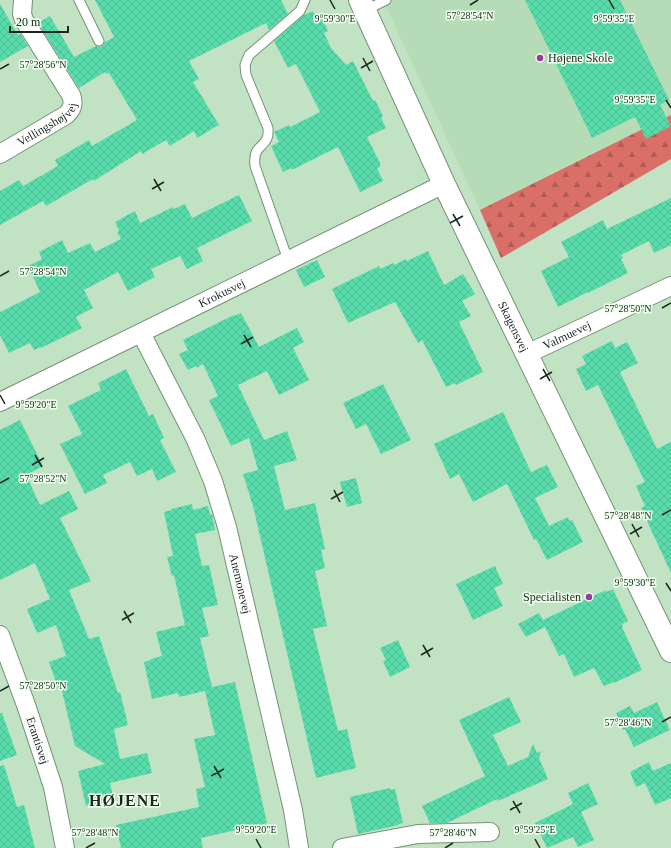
<svg xmlns="http://www.w3.org/2000/svg" width="671" height="848" viewBox="0 0 671 848" font-family="'Times New Roman',serif">
<defs>
<pattern id="forest-firs" width="22" height="20" patternUnits="userSpaceOnUse"><rect width="22" height="20" fill="#da6f67"/><path d="M5 1l3.5 6h-7zM16 11l3.5 6h-7z" fill="#b05b54"/></pattern>
<pattern id="building-cross-hatch" width="8" height="8" patternUnits="userSpaceOnUse"><rect width="8" height="8" fill="#59dcac"/><path d="M0 0l8 8M0 8l8-8" fill="none" stroke="#4dbd93"/></pattern>
</defs>
<rect width="100%" height="100%" fill="#c2e3c3"/>
<polygon fill="#b5dcb6" points="383,0 671,0 671,115 480,210"/>
<polygon fill="url(#forest-firs)" points="671,115 671,159 501,258 480,210"/>
<g fill="url(#building-cross-hatch)">
<polygon points="95,0 281,0 288,14 269,30 266,23 189,61 199,79 193,82 219,125 217,126 197,138 194,131 170,146 166,140 142,154 141,151 94,181 93,179 46,206 43,201 0,225 0,191 19,180 23,186 58,166 55,160 89,140 92,146 137,120 109,73 106,74 105,72 79,88 38,23 50,16 74,57 96,46 101,47 105,42 114,37"/>
<polygon points="525,0 620,0 669,100 660,105 671,126 646,139 635,117 592,138"/>
<polygon points="0,4 18,35 20,34 28,46 0,62"/>
<polygon points="313,11 317,18 321,16 328,31 324,33 331,48 346,65 353,61 373,101 375,100 383,116 381,118 386,128 367,137 380,163 380,167 377,168 383,181 360,192 338,147 292,170 291,168 283,172 271,146 279,142 274,132 289,125 290,127 320,112 296,64 288,68 274,41 304,15"/>
<polygon points="239,195 252,221 197,248 203,261 187,269 180,256 151,269 155,277 128,291 118,272 84,290 93,308 76,317 82,328 41,348 41,347 34,350 30,343 9,353 0,335 0,312 40,292 28,266 42,259 39,252 62,240 68,253 90,243 95,252 121,239 117,232 119,231 115,222 135,211 140,223 173,207 174,209 185,204 192,218"/>
<polygon points="671,198 671,245 654,253 649,241 621,255 623,258 621,259 628,273 588,293 588,292 558,307 541,271 569,257 561,242 603,220 607,229"/>
<polygon points="428,251 444,285 463,274 475,294 462,301 471,316 459,322 483,372 456,385 455,383 446,387 422,340 418,343 395,302 348,323 332,289 379,266 380,269 393,263 394,265 406,259 407,261"/>
<polygon points="317,260 325,277 304,287 296,270"/>
<polygon points="241,313 259,347 297,328 304,342 293,348 309,380 279,395 267,371 238,385 264,440 287,431 297,460 274,466 285,510 315,503 325,549 321,550 325,568 315,571 327,626 313,629 338,731 347,729 356,768 316,778 253,506 243,474 258,470 249,438 231,446 209,400 218,396 203,364 197,368 196,366 188,370 179,354 188,350 183,340 234,315 234,316"/>
<polygon points="612,341 615,348 627,342 638,363 620,372 657,449 671,442 671,573 641,508 645,506 636,486 645,482 598,385 586,391 576,369 586,364 582,356"/>
<polygon points="126,369 149,416 153,414 164,438 160,440 176,472 157,481 152,469 137,476 130,462 103,475 107,483 85,494 60,444 82,434 68,406 101,390 98,383"/>
<polygon points="383,384 411,440 381,454 366,424 356,429 343,403"/>
<polygon points="503,412 531,472 547,465 558,487 535,498 549,526 568,517 569,521 572,520 583,542 547,560 536,539 534,540 507,484 473,502 459,474 450,479 434,444"/>
<polygon points="20,420 43,466 26,475 40,505 69,491 78,509 60,518 91,581 69,590 89,639 99,636 118,693 120,692 128,725 114,729 120,759 147,753 152,773 110,783 114,800 86,806 78,771 105,764 75,746 61,687 58,688 49,662 66,656 56,625 37,633 27,609 50,599 35,563 0,580 0,430"/>
<polygon points="356,478 362,503 347,507 340,482"/>
<polygon points="192,504 193,510 208,506 210,515 212,514 215,530 195,534 202,566 209,565 218,605 202,608 209,636 200,638 212,687 235,682 267,823 201,838 203,848 121,848 116,825 199,807 196,789 205,787 194,739 215,735 205,691 179,697 178,693 152,699 144,662 151,660 151,659 162,656 156,632 185,625 174,575 172,576 167,557 173,556 164,512 172,510 171,509"/>
<polygon points="495,566 503,584 494,588 503,606 473,620 456,584"/>
<polygon points="613,589 628,621 622,624 623,626 622,627 642,670 614,683 614,682 604,686 594,668 574,677 564,654 559,656 545,627 526,637 518,624 539,613 543,620 606,590 606,592"/>
<polygon points="398,640 410,667 390,677 383,661 386,660 380,648"/>
<polygon points="509,697 521,722 493,735 508,766 528,757 533,744 537,753 541,751 539,758 548,779 498,801 497,799 447,823 430,823 422,806 485,776 459,720"/>
<polygon points="657,702 670,730 634,747 625,729 623,730 616,713 630,706 634,713"/>
<polygon points="0,713 2,713 17,755 0,761"/>
<polygon points="649,762 653,771 671,763 671,798 655,805 645,783 636,787 630,772"/>
<polygon points="4,765 17,807 24,805 35,848 0,848 0,766"/>
<polygon points="588,783 598,804 581,812 594,840 578,847 573,837 547,848 535,823 573,804 568,793"/>
<polygon points="390,788 391,790 395,789 403,823 398,824 399,825 358,834 350,797"/>
</g>
<g fill="none" stroke-linecap="round" stroke-linejoin="round">
<g stroke="#749275" stroke-width="11">
<g id="service">
<polyline points="79,0 99,41"/>
<polyline points="364,11 386,0"/>
<path d="M288,260l-33,-94c-3,-25 15,-16 13,-38l-22,-53 -1,-10 4,-10 51,-44 5,-11"/>
</g>
</g>
<g stroke="#749275" stroke-width="20">
<g id="minor">
<path id="s1" d="M0,154l66,-39c7,-6 8,-12 5,-20l-47,-75 -2,-6 1,-14"/>
<path id="s2" d="M141,333l54,105 18,43 14,46 66,283 6,38"/>
<path id="s3" d="M527,354l144,-68"/>
<path id="s4" d="M0,402l444,-218"/>
<path id="s5" d="M0,635l26,70 27,82 12,61"/>
<polyline points="342,848 418,834 490,832"/>
</g>
</g>
<g stroke="#749275" stroke-width="24">
<g id="tertiary">
<path id="s6" d="M360,0l84,184 227,467"/>
</g>
</g>
<use href="#service" stroke="#fff" stroke-width="9"/>
<use href="#minor" stroke="#fff" stroke-width="18"/>
<use href="#tertiary" stroke="#fff" stroke-width="22"/>
</g>
<path fill="none" stroke="#1b271c" stroke-width="1.5" d="M330,0l5,9M609,0l5,9M470,5l8,-5M363,58l7,13M361,68l12,-7M0,69l9,-5M666,100l5,8M154,179l7,12M152,189l12,-7M453,214l7,12M450,223l13,-7M0,276l9,-5M662,308l9,-5M244,335l7,12M241,344l12,-7M543,369l7,12M540,379l12,-7M0,395l5,9M35,455l7,12M32,465l12,-7M0,483l9,-5M334,490l6,12M331,499l12,-7M662,515l9,-5M632,524l7,13M630,534l12,-7M666,583l5,8M124,611l7,12M122,620l12,-7M423,645l7,12M421,655l12,-7M0,691l9,-5M662,722l9,-5M214,766l7,12M211,776l13,-7M513,801l7,12M510,810l12,-7M256,839l5,9M535,839l5,9M86,848l9,-5M445,848l8,-5"/>
<g fill="#9a389f" stroke="#efe" stroke-width="1.5">
<circle cx="540" cy="58" r="4"/>
<circle cx="589" cy="597" r="4"/>
</g>
<g text-anchor="middle" dominant-baseline="central" stroke-width="3" stroke-linejoin="round" paint-order="stroke">
<g font-size="12" fill="#1b271c" stroke="#efe" text-anchor="start">
<text x="548" y="58">Højene Skole</text>
<text x="581" y="597" text-anchor="end">Specialisten</text>
</g>
<g font-size="12" fill="#1b271c" stroke="#efe">
<text stroke="none"><textPath href="#s1" startOffset="56">Vellingshøjvej</textPath></text>
<text stroke="none"><textPath href="#s4" startOffset="247">Krokusvej</textPath></text>
<text stroke="none"><textPath href="#s6" startOffset="361">Skagensvej</textPath></text>
<text stroke="none"><textPath href="#s3" startOffset="44">Valmuevej</textPath></text>
<text stroke="none"><textPath href="#s2" startOffset="271">Anemonevej</textPath></text>
<text stroke="none"><textPath href="#s5" startOffset="112">Erantisvej</textPath></text>
</g>
<g font-size="16" font-weight="bold" letter-spacing="1" fill="#1b271c" stroke="#efe">
<text x="125" y="800">HØJENE</text>
</g>
</g>
<g font-size="10" text-anchor="middle" fill="#1b271c" stroke="#efe" stroke-width="3" stroke-linejoin="round" paint-order="stroke">
<text x="470" y="19">57°28'54"N</text>
<text x="335" y="22">9°59'30"E</text>
<text x="614" y="22">9°59'35"E</text>
<text x="43" y="68">57°28'56"N</text>
<text x="635" y="103">9°59'35"E</text>
<text x="43" y="275">57°28'54"N</text>
<text x="628" y="312">57°28'50"N</text>
<text x="36" y="408">9°59'20"E</text>
<text x="43" y="482">57°28'52"N</text>
<text x="628" y="519">57°28'48"N</text>
<text x="635" y="586">9°59'30"E</text>
<text x="43" y="689">57°28'50"N</text>
<text x="628" y="726">57°28'46"N</text>
<text x="256" y="833">9°59'20"E</text>
<text x="535" y="833">9°59'25"E</text>
<text x="95" y="836">57°28'48"N</text>
<text x="453" y="836">57°28'46"N</text>
</g>
<path d="M10 26v6h58v-6" fill="none" stroke="#1b271c" stroke-width="2"/>
<text x="16" y="26" font-size="12" fill="#1b271c" stroke="#eeffee" stroke-width="3" paint-order="stroke">20 m</text>
</svg>
